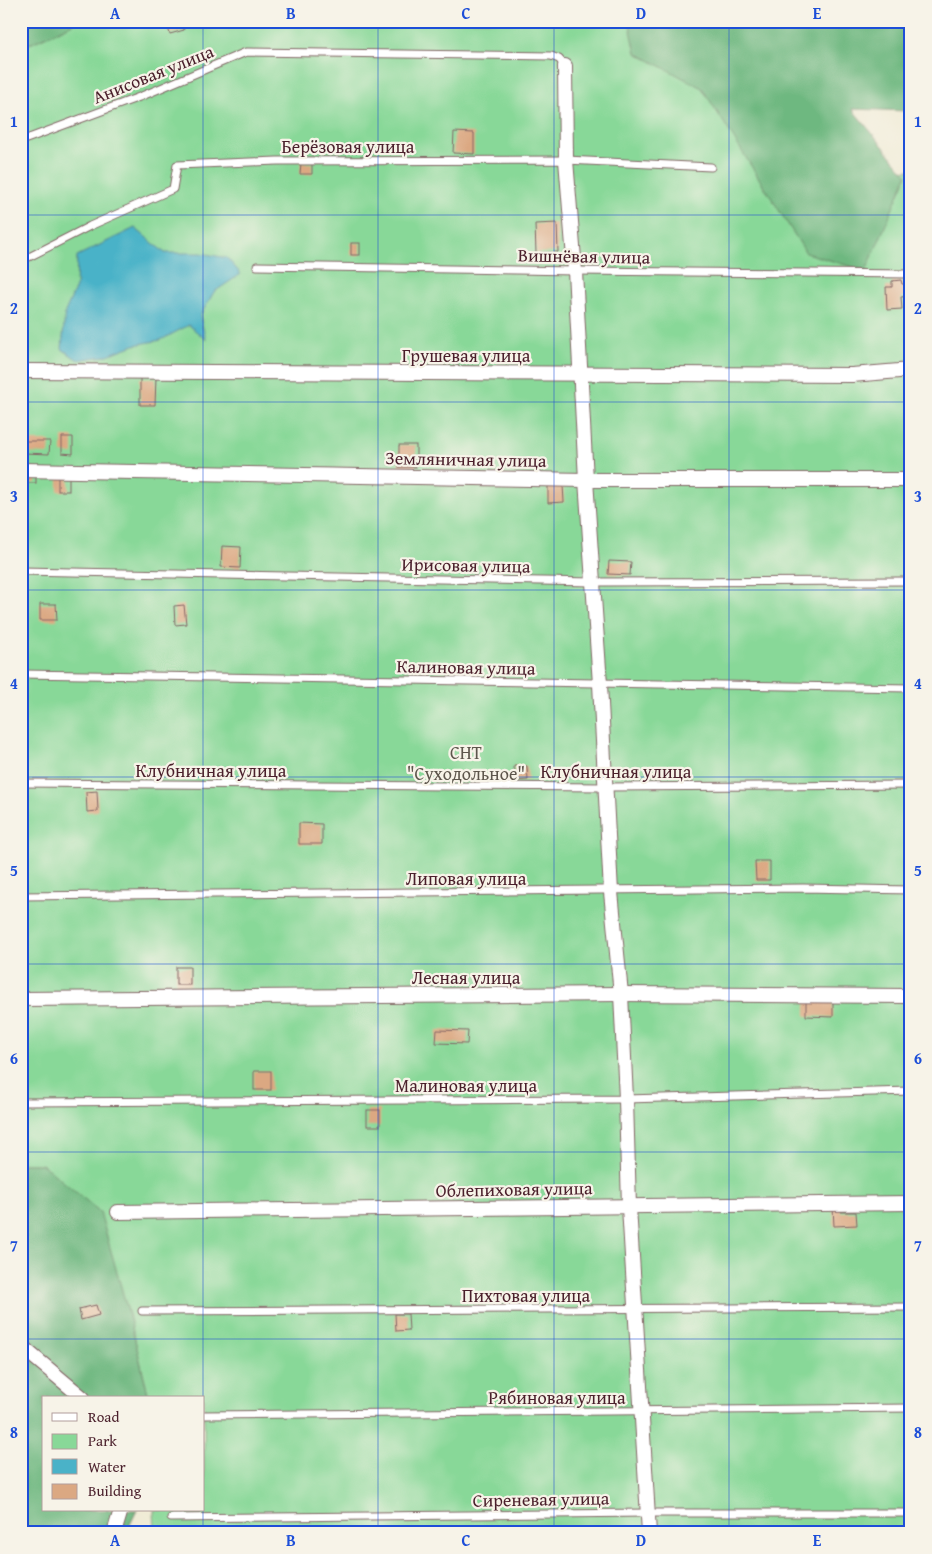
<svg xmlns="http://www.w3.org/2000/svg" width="932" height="1554" viewBox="0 0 932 1554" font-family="'Gentium Book Plus',serif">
<rect width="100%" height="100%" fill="#f7f3e8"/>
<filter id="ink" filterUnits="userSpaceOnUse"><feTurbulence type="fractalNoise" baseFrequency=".02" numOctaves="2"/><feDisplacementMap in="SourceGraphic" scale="10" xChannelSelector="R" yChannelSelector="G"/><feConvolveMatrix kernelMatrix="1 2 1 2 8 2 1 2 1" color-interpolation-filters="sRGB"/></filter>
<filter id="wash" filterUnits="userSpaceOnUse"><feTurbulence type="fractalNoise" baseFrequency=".0096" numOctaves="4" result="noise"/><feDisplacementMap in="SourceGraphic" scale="20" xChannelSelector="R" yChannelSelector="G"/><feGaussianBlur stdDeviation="1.12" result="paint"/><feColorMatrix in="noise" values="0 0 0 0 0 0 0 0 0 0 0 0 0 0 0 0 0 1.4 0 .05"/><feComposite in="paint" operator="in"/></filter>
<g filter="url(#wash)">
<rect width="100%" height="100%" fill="#efead3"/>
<polygon fill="#88d898" stroke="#697c62" points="79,21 663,21 894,171 911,170 911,1533 155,1533 154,1510 204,1510 204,1398 149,1398 129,1315 42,1164 21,1164 21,46 32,43"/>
<g fill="#6eb880" stroke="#5c6c56">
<polygon points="21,21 79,21 32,43 21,46"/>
<polygon points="629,21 911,21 911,108 908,111 852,109 907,175 866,271 806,253 702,88 636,53"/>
<polygon points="21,1164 42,1164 100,1212 129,1315 149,1398 44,1398 44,1510 137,1510 126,1533 21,1533"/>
</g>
<polygon fill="#4ab2c8" stroke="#4a687a" points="135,228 165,253 201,253 227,258 241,274 214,292 200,316 206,340 189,325 161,340 134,345 105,356 78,360 62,349 65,312 76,287 77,256"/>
<g id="blocks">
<g fill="#dba882">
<polygon points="169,21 181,21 184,30 170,34 166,22"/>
<polygon points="454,132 474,133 474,154 453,153"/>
<polygon points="301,163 312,163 312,174 300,174"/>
<polygon points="557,223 558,252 536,253 535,224"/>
<rect x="351" y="243" width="9" height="12"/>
<polygon points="901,280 902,284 910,284 911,296 901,297 902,309 887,310 886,287 892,287 892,281"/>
<polygon points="140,378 156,378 155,405 140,405"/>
<polygon points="62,437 73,437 73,454 62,453"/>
<polygon points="24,441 50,441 49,454 24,453"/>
<rect x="399" y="445" width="17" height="22"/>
<rect x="23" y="473" width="13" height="10"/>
<rect x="58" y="474" width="11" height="17"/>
<polygon points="563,485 564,502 548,503 548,486"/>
<polygon points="222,546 241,547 240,568 221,567"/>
<polygon points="609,561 631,562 630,575 608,574"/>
<polygon points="40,604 56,604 57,620 40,620"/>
<polygon points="184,605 186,624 175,625 174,606"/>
<polygon points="514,766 527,766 528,780 515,781"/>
<polygon points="97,791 98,811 87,812 86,792"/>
<polygon points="299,823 322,824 322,844 299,844"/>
<polygon points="755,861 770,861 770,880 756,880"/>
<rect x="176" y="967" width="14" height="18"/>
<polygon points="806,1000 833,1000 833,1017 806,1016"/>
<polygon points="437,1030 468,1031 467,1044 436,1043"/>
<rect x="254" y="1071" width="17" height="19"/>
<rect x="367" y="1110" width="13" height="16"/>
<polygon points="833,1207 841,1207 841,1212 856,1212 857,1225 834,1226"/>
<polygon points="96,1305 99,1315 81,1320 79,1309"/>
<polygon points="395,1314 408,1314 409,1330 396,1331"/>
</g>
</g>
</g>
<g filter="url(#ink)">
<use href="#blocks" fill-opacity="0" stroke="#846666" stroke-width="1"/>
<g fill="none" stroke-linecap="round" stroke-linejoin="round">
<g stroke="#846666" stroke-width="9">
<g id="service">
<polyline points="21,141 142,96 246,52 551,56 559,59 565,66"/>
<polyline points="911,174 908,179 911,220"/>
<polyline points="21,261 90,226 173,189 177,165 277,161 566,160 711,167"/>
<polyline points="257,266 575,271 911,274"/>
<polyline points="21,571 593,582 911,581"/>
<polyline points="21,674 910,688"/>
<polyline points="21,783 604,787 911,785"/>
<polyline points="21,896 803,888 911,890"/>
<polyline points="21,1102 626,1099 911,1091"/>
<polyline points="142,1311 911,1307"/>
<polyline points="204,1415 911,1408"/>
<polyline points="171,1518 648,1513 911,1513"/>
</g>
</g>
<g stroke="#846666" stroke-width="16">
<g id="minor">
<polyline points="565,66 566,160 575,271 586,480 600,684 611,892 621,994 626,1099 629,1207 649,1533"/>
<polyline points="21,371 852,375 911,370"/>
<polyline points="21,470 586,480 903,480 911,482"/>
<polyline points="21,999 621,994 911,996"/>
<polyline points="118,1212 911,1203"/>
<polyline points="21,1346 83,1398"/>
<polyline points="114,1533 121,1510"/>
</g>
</g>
<use href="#service" stroke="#fff" stroke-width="7"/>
<use href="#minor" stroke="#fff" stroke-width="14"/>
</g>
</g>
<path fill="none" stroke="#1d4ed8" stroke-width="1" stroke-opacity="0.55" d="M203,21v1377M378,21v1512M554,21v1512M729,21v1512M21,215h890M21,402h890M21,590h890M21,777h890M21,964h890M21,1152h890M21,1339h890M203,1510v23"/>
<g text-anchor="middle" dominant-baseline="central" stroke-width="4.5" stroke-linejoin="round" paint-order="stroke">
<g font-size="18" fill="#4a1f2b" stroke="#f7f3e8">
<text transform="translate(153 74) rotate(-22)">Анисовая улица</text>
<text x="348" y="146">Берёзовая улица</text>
<text transform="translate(584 256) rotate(1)">Вишнёвая улица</text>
<text x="466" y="355">Грушевая улица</text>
<text transform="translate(466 459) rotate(1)">Земляничная улица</text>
<text transform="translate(466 565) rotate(1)">Ирисовая улица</text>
<text transform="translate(466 667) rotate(1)">Калиновая улица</text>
<text x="211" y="770">Клубничная улица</text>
<text x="616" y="771">Клубничная улица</text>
<text x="466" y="878">Липовая улица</text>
<text x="466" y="977">Лесная улица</text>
<text x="466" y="1085">Малиновая улица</text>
<text transform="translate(514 1189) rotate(-1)">Облепиховая улица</text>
<text x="526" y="1295">Пихтовая улица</text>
<text x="557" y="1397">Рябиновая улица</text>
<text transform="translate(541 1499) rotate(-1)">Сиреневая улица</text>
</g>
<g font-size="18" fill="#5d564c" stroke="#f7f3e8">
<text x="466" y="752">СНТ<tspan x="466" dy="21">"Суходольное"</tspan></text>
</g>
</g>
<rect width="932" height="1554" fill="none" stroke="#f7f3e8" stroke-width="55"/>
<rect x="42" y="1396" width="162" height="115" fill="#f7f3e8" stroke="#b29e9c"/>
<rect x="52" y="1413" width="25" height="8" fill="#ffffff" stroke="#b29e9c"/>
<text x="88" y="1422" font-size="15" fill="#4a1f2b">Road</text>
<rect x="52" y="1434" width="25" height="15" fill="#88d898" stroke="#b29e9c"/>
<text x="88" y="1446" font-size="15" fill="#4a1f2b">Park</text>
<rect x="52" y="1459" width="25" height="15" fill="#4ab2c8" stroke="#b29e9c"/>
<text x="88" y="1472" font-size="15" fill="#4a1f2b">Water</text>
<rect x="52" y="1484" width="25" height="15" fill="#dba882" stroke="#b29e9c"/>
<text x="88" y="1496" font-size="15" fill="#4a1f2b">Building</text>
<rect x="28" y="28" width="876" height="1498" fill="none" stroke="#1d4ed8" stroke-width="2"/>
<g font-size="16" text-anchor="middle" font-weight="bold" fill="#1d4ed8">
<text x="115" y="19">A</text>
<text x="291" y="19">B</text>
<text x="466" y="19">C</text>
<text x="641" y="19">D</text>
<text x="817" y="19">E</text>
<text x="14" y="127">1</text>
<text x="918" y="127">1</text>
<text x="14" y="314">2</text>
<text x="918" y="314">2</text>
<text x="14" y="502">3</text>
<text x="918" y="502">3</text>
<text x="14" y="689">4</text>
<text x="918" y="689">4</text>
<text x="14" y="876">5</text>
<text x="918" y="876">5</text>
<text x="14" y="1064">6</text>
<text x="918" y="1064">6</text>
<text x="14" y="1251">7</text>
<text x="918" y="1251">7</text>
<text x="14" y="1438">8</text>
<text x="918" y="1438">8</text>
<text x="115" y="1546">A</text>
<text x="291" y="1546">B</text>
<text x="466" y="1546">C</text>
<text x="641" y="1546">D</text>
<text x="817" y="1546">E</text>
</g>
</svg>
